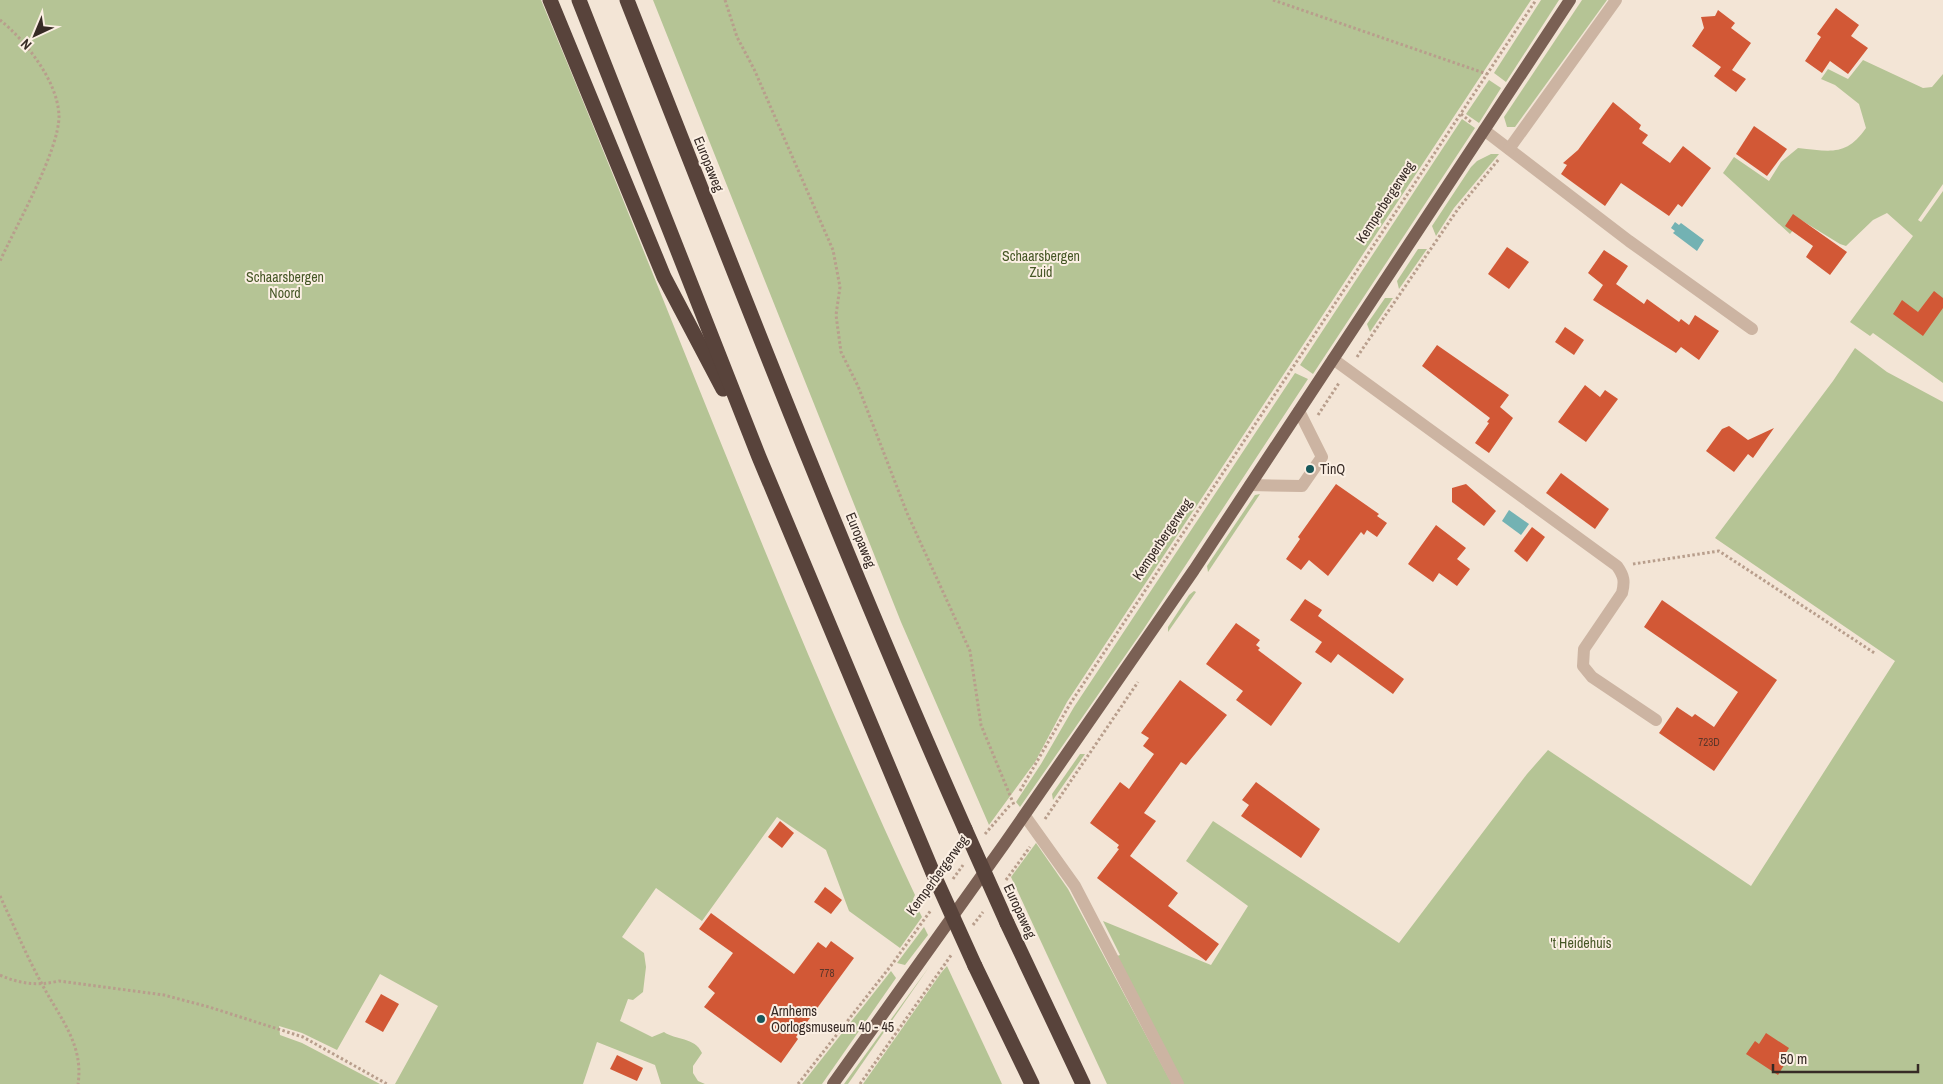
<svg xmlns="http://www.w3.org/2000/svg" width="1943" height="1084" viewBox="0 0 1943 1084" font-family="'Archivo Narrow',sans-serif">
<rect width="100%" height="100%" fill="#f3e5d6"/>
<g fill="#b5c495">
<path d="M0,0h541c125,298 237,602 374,895l-2,4 9,18 -22,31 -51,-37 -23,-61 -49,-33 -75,104 -46,-33 -34,49 22,16 2,14 -3,25 -10,8 -5,-1 -8,22 32,16 12,-5c11,8 31,5 38,21l-9,13v7l5,8 7,3h-44l-6,-19 -58,-23 -14,42h-188l43,-78 -58,-32 -43,76 -35,-17 -23,-7 1,9 22,8 78,41h-380z"/>
<polygon points="653,0 1531,0 1067,702 1035,762 989,825 901,622"/>
<polygon points="1541,0 1559,0 1506,82 1494,73"/>
<polygon points="1582,0 1607,0 1515,127 1507,127 1504,117"/>
<path d="M1863,60l60,28 9,-1 11,-13v110l-25,36 3,2 22,-31v192l-70,-50 -3,3 -20,-14 63,-86 -26,-23 -14,7 -27,26 -6,-2 -39,-24 -11,14 -67,-61 11,-16 35,24 12,-19 17,-14c32,3 48,9 68,-20l-7,-24 -24,-19 -14,-6 7,-10 20,10z"/>
<polygon points="1489,80 1501,88 1479,123 1466,114"/>
<polygon points="1462,119 1475,128 1313,374 1300,365"/>
<polygon points="1491,154 1499,154 1454,208 1436,236 1432,226 1471,167 1477,161"/>
<polygon points="1418,249 1427,249 1399,289 1397,281"/>
<polygon points="1385,298 1393,298 1370,332 1367,324"/>
<polygon points="1855,348 1887,372 1943,402 1943,1084 1183,1084 1117,956 1120,955 1103,921 1211,965 1248,906 1186,861 1213,821 1399,943 1527,774 1548,750 1751,886 1895,661 1715,538 1833,381"/>
<polygon points="1295,373 1308,379 1143,630 1020,807 1016,802 1041,764 1074,707"/>
<polygon points="1260,494 1208,572 1207,566 1255,495"/>
<polygon points="1194,591 1196,592 1168,632 1168,627 1189,595"/>
<polygon points="1080,754 1085,754 1053,800 1052,794"/>
<polygon points="1036,843 1068,889 1172,1084 1107,1084 1011,877"/>
<polygon points="924,927 928,935 905,965 897,963"/>
<polygon points="947,966 1002,1084 863,1084 941,973"/>
<polygon points="929,967 848,1084 844,1084"/>
<polygon points="891,971 896,978 822,1084 802,1084"/>
</g>
<g fill="#73b2b3">
<polygon points="1675,222 1679,225 1681,223 1704,240 1697,251 1673,233 1675,231 1671,228"/>
<polygon points="1509,510 1529,524 1521,535 1502,521"/>
</g>
<g fill="#d25836">
<polygon points="1836,8 1859,25 1851,36 1868,48 1848,74 1830,61 1822,73 1805,61 1821,37 1817,34"/>
<polygon points="1718,10 1735,23 1731,28 1751,43 1732,70 1746,79 1736,92 1714,76 1721,67 1692,46 1704,28 1701,17 1715,16"/>
<polygon points="1613,102 1641,125 1639,129 1648,135 1642,143 1670,163 1683,146 1711,168 1682,207 1678,204 1669,216 1621,183 1605,206 1561,174 1567,165 1563,163 1578,150"/>
<polygon points="1754,126 1787,149 1767,176 1736,154"/>
<polygon points="1793,214 1847,252 1830,275 1806,257 1813,246 1785,226"/>
<polygon points="1507,247 1529,262 1509,289 1488,274"/>
<polygon points="1604,250 1628,266 1616,284 1644,304 1647,299 1679,322 1681,319 1689,325 1695,315 1719,331 1699,360 1681,347 1676,353 1593,300 1603,285 1588,273"/>
<polygon points="1934,291 1943,298 1943,308 1923,336 1893,314 1902,300 1918,312"/>
<polygon points="1565,327 1584,340 1574,355 1555,342"/>
<polygon points="1437,345 1509,395 1500,407 1513,418 1489,453 1475,443 1489,423 1487,422 1490,418 1422,366"/>
<polygon points="1585,385 1600,397 1605,390 1618,399 1586,442 1558,422"/>
<polygon points="1729,426 1748,440 1774,428 1753,458 1748,454 1734,472 1706,451 1722,429"/>
<polygon points="1561,473 1609,509 1595,529 1546,493"/>
<polygon points="1336,484 1379,514 1377,516 1387,523 1377,537 1367,530 1364,535 1361,532 1328,576 1309,560 1301,570 1286,559 1300,539 1298,537"/>
<polygon points="1466,484 1496,511 1484,526 1452,502 1452,488"/>
<polygon points="1436,525 1466,548 1457,559 1470,569 1457,586 1439,573 1433,582 1408,564"/>
<polygon points="1532,527 1545,537 1527,562 1514,551"/>
<polygon points="1305,599 1322,610 1318,616 1404,679 1393,694 1338,654 1331,663 1315,652 1322,642 1290,620"/>
<polygon points="1662,600 1777,680 1714,771 1659,733 1677,707 1692,717 1695,714 1714,727 1738,692 1644,627"/>
<polygon points="1236,623 1260,640 1256,645 1260,648 1258,650 1302,683 1271,726 1236,700 1243,691 1206,664"/>
<polygon points="1180,680 1227,715 1186,765 1181,762 1144,813 1156,821 1130,856 1178,893 1168,906 1219,944 1206,961 1097,878 1119,849 1117,848 1119,845 1090,823 1120,782 1129,789 1154,754 1143,746 1149,738 1141,733"/>
<polygon points="1256,782 1320,829 1301,858 1241,816 1249,805 1242,800"/>
<polygon points="780,821 794,833 782,848 768,837"/>
<polygon points="825,887 842,900 831,914 814,902"/>
<polygon points="711,913 794,974 818,942 826,948 831,941 854,958 796,1037 798,1039 781,1063 704,1007 715,993 708,987 733,953 699,929"/>
<polygon points="381,994 399,1004 383,1032 365,1022"/>
<polygon points="1766,1033 1789,1048 1782,1059 1786,1062 1778,1075 1746,1054 1755,1041 1759,1044"/>
<polygon points="617,1055 643,1068 637,1081 610,1069"/>
</g>
<g fill="none" stroke-linecap="round" stroke-linejoin="round">
<g stroke="#b89e8c" stroke-width="3" stroke-dasharray="2.5 2.5" stroke-linecap="butt">
<polyline points="725,0 737,37 754,69 833,250 840,287 836,315 841,352 858,386 907,513 970,651 981,725 1014,805"/>
<polyline points="1273,0 1487,74"/>
<path d="M0,20c25,20 58,61 59,96 0,35 -43,110 -59,145"/>
<polyline points="1461,114 1471,122"/>
<polyline points="1357,357 1458,209 1499,159"/>
<polyline points="1318,415 1339,383"/>
<polyline points="1633,564 1719,551 1876,654"/>
<polyline points="1020,791 1070,704 1536,0"/>
<polyline points="1045,819 1138,682"/>
<polyline points="985,834 1011,804"/>
<polyline points="953,879 963,865"/>
<polyline points="1006,880 1030,847"/>
<path d="M0,896c14,30 27,61 43,90 17,32 41,59 35,98"/>
<polyline points="973,925 983,912"/>
<path d="M0,975c20,9 37,11 59,6l105,14 45,12 94,30 84,47"/>
<polyline points="798,1084 893,963 931,910"/>
<polyline points="860,1084 952,954"/>
</g>
<g stroke="#ccb4a2" stroke-width="12">
<polyline points="1484,130 1629,241 1752,329"/>
<polyline points="1509,149 1616,0"/>
<path d="M1333,359l284,207c7,10 8,15 5,27l-38,56 -1,17 9,11 64,43"/>
<polyline points="1250,485 1302,486 1322,457 1299,411"/>
<polyline points="1025,816 1075,886 1178,1084"/>
</g>
<polyline stroke="#7a6054" stroke-width="12" points="833,1084 1005,843 1194,570 1570,0"/>
<g stroke="#58433b" stroke-width="15">
<polyline points="550,0 664,277 723,389"/>
<polyline points="579,0 759,457 933,873"/>
<path d="M627,0c109,277 217,556 338,829"/>
<polyline points="1007,923 1083,1084"/>
<polyline points="975,966 1032,1084"/>
</g>
<g stroke="#58433b" stroke-width="15">
<polyline points="965,829 1007,923"/>
<polyline points="933,873 975,966"/>
</g>
</g>
<g fill="#17585b" stroke="#fbefe3" stroke-width="2">
<circle cx="1310" cy="469" r="5"/>
<circle cx="761" cy="1019" r="5"/>
</g>
<g text-anchor="middle" dominant-baseline="central" stroke-width="4" stroke-linejoin="round" paint-order="stroke">
<g font-size="11" fill="#5d3629">
<text x="1709" y="742">723D</text>
<text x="827" y="973">778</text>
</g>
<g font-size="14" fill="#362a25" stroke="#fbefe3">
<text transform="translate(709 164) rotate(68)">Europaweg</text>
<text transform="translate(1385 202) rotate(-57)">Kemperbergerweg</text>
<text transform="translate(1162 539) rotate(-56)">Kemperbergerweg</text>
<text transform="translate(861 540) rotate(68)">Europaweg</text>
<text transform="translate(937 875) rotate(-54)">Kemperbergerweg</text>
<text transform="translate(1020 911) rotate(65)">Europaweg</text>
</g>
<g font-size="14" fill="#465726" stroke="#fbefe3">
<text x="1041" y="256">Schaarsbergen<tspan x="1041" dy="16">Zuid</tspan></text>
<text x="285" y="277">Schaarsbergen<tspan x="285" dy="16">Noord</tspan></text>
<text x="1581" y="943">'t Heidehuis</text>
</g>
<g font-size="14" fill="#362a25" stroke="#fbefe3" text-anchor="start">
<text x="1320" y="469">TinQ</text>
<text x="771" y="1011">Arnhems<tspan x="771" dy="16">Oorlogsmuseum 40 - 45</tspan></text>
</g>
</g>
<g transform="translate(35 35) rotate(224)" stroke="#fbefe3" stroke-width="4" paint-order="stroke">
<path d="M0-4L9 19L0 12L-9 19Z" fill="#362a25"/>
<text y="-8" font-size="14" font-weight="bold" text-anchor="middle" fill="#362a25">N</text>
</g>
<path d="M1773 1064v8h145v-8" fill="none" stroke="#362a25" stroke-width="2.5"/>
<text x="1780" y="1064" font-size="15" fill="#362a25" stroke="#fbefe3" stroke-width="4" paint-order="stroke">50 m</text>
</svg>
